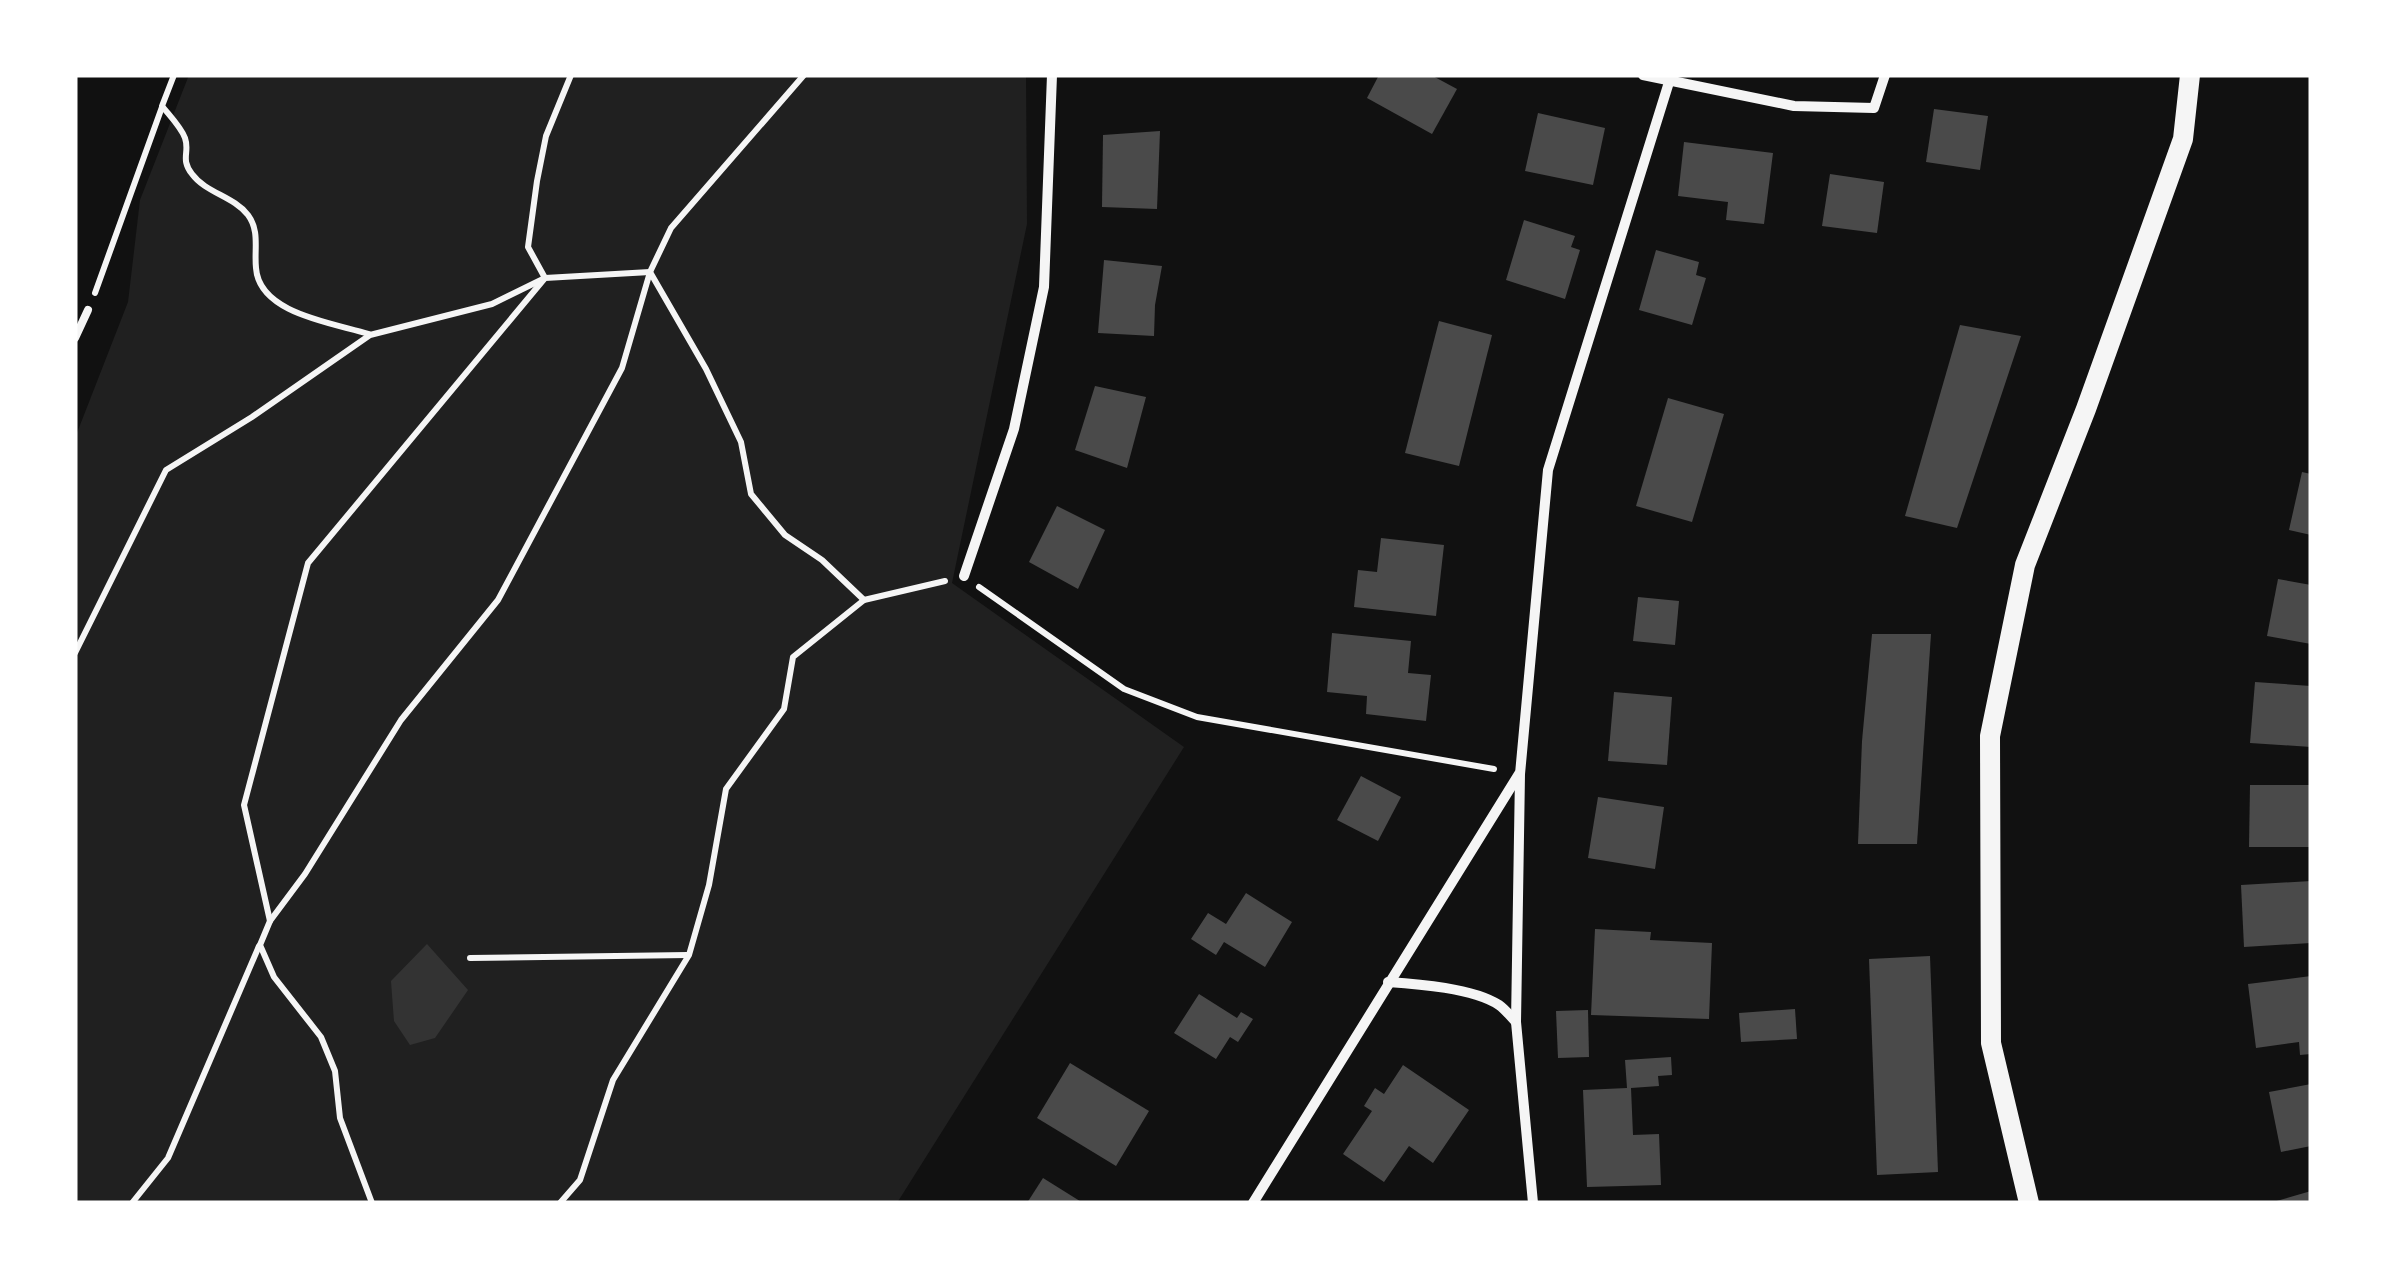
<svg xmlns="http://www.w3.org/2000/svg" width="2386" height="1278" viewBox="0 0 2386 1278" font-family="Arial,sans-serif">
<rect width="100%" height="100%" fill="#111"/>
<polygon fill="#202020" points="189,75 1026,75 1027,224 952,583 1184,747 897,1203 75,1203 75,438 128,302 140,200"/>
<polygon fill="#333" points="427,944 468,990 435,1038 410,1045 394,1021 391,981"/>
<g fill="#4a4a4a">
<polygon points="1379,75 1431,75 1457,89 1432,134 1367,98"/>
<polygon points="1934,109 1988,116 1980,170 1926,162"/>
<polygon points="1538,113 1605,128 1593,185 1525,171"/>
<polygon points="1160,131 1157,209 1102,207 1103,135"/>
<polygon points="1684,142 1773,153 1764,224 1726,220 1728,202 1678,196"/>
<polygon points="1830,174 1884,182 1877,233 1822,226"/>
<polygon points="1524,220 1575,236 1571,247 1580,250 1565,299 1506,280"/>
<polygon points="1656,250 1699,262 1696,275 1706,278 1692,325 1639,310"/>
<polygon points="1104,260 1162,266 1155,305 1154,336 1098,333"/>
<polygon points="1439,321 1492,335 1459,466 1405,453"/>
<polygon points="1960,325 2021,336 1957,528 1905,516"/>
<polygon points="1095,386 1146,397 1127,468 1075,450"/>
<polygon points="1668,398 1724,414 1692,522 1636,506"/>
<polygon points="2302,472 2311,474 2311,535 2289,530"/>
<polygon points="1057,506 1105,530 1078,589 1029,562"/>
<polygon points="1381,538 1444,545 1436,616 1354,607 1358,570 1377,572"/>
<polygon points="2278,579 2311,585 2311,644 2267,636"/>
<polygon points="1638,597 1679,601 1675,645 1633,641"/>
<polygon points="1332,633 1411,641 1408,673 1431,675 1426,721 1366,714 1367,696 1327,692"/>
<polygon points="1872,634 1931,634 1917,844 1858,844 1862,741"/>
<polygon points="2255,682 2311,686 2311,747 2250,743"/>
<polygon points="1614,692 1672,697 1667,765 1608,761"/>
<polygon points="1361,776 1401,797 1378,841 1337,820"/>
<polygon points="2250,785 2311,785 2311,847 2249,847"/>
<polygon points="1598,797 1664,807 1655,869 1588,858"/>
<polygon points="2311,881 2311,943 2244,947 2241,885"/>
<polygon points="1246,893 1292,922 1265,967 1224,942 1216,955 1191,939 1208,913 1226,924"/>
<polygon points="1595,929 1651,932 1650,940 1712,943 1709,1019 1591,1015"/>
<polygon points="1930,956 1938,1172 1877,1175 1869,959"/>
<polygon points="2311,976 2311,1054 2300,1055 2299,1042 2256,1048 2248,984"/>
<polygon points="1199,994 1237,1018 1241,1012 1253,1019 1238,1042 1230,1037 1216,1059 1174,1033"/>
<polygon points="1795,1009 1797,1039 1741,1042 1739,1013"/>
<polygon points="1588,1010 1589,1057 1558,1058 1556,1011"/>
<polygon points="1671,1057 1672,1075 1658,1076 1659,1086 1631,1088 1633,1135 1659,1134 1661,1185 1587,1187 1583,1090 1627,1088 1625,1060"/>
<polygon points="1070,1063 1149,1111 1116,1166 1037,1118"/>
<polygon points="1403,1065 1469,1110 1433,1163 1409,1146 1384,1182 1343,1154 1372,1111 1364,1106 1375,1088 1384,1094"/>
<polygon points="2311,1084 2311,1146 2281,1152 2269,1092"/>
<polygon points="1043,1178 1083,1203 1027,1203"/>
<polygon points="2311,1191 2311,1203 2273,1203 2273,1202"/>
</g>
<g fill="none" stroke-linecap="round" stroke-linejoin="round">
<g stroke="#f5f5f5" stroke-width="6">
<path d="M174,75l-12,31c7,9 19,21 23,32 5,14 -5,21 7,36 14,19 41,22 56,41 12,16 6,35 8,53 3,46 78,55 113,66"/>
<polyline points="95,293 162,107"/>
<polyline points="979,587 1124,689 1197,717 1494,769"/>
<polyline points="75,653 166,470 252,417 370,335 492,304 545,278 528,247 537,181 546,136 571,75"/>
<polyline points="270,921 244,805 308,563 545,278 650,272 706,369 741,442 751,494 785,535 822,560 864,600"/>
<polyline points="470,958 688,955"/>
<polyline points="132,1203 168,1158 259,946"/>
<polyline points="372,1203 340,1118 335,1071 321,1037 274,977 260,945 270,921 305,874 401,720 498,600 622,368 650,272 671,228 804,75"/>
<polyline points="560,1203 580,1180 613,1080 689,955 709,885 726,789 784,709 793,657 864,600 945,581"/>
</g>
<polyline stroke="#f5f5f5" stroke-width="8" points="75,338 88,310"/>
<g stroke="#f5f5f5" stroke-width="10">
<polyline points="1643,75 1794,106 1874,108 1885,75"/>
<polyline points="964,576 1014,429 1044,287 1052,75"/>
<path d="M1388,982c30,2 85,6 111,23 6,4 12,12 17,17"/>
<polyline points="1253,1203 1519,774"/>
<polyline points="1533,1203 1516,1022 1520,774 1548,470 1670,79"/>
</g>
<polyline stroke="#f5f5f5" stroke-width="20" points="2029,1203 1991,1043 1990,736 2025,565 2086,409 2183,139 2190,75"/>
</g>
<rect width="2386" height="1278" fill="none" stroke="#ffffff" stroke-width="155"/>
</svg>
